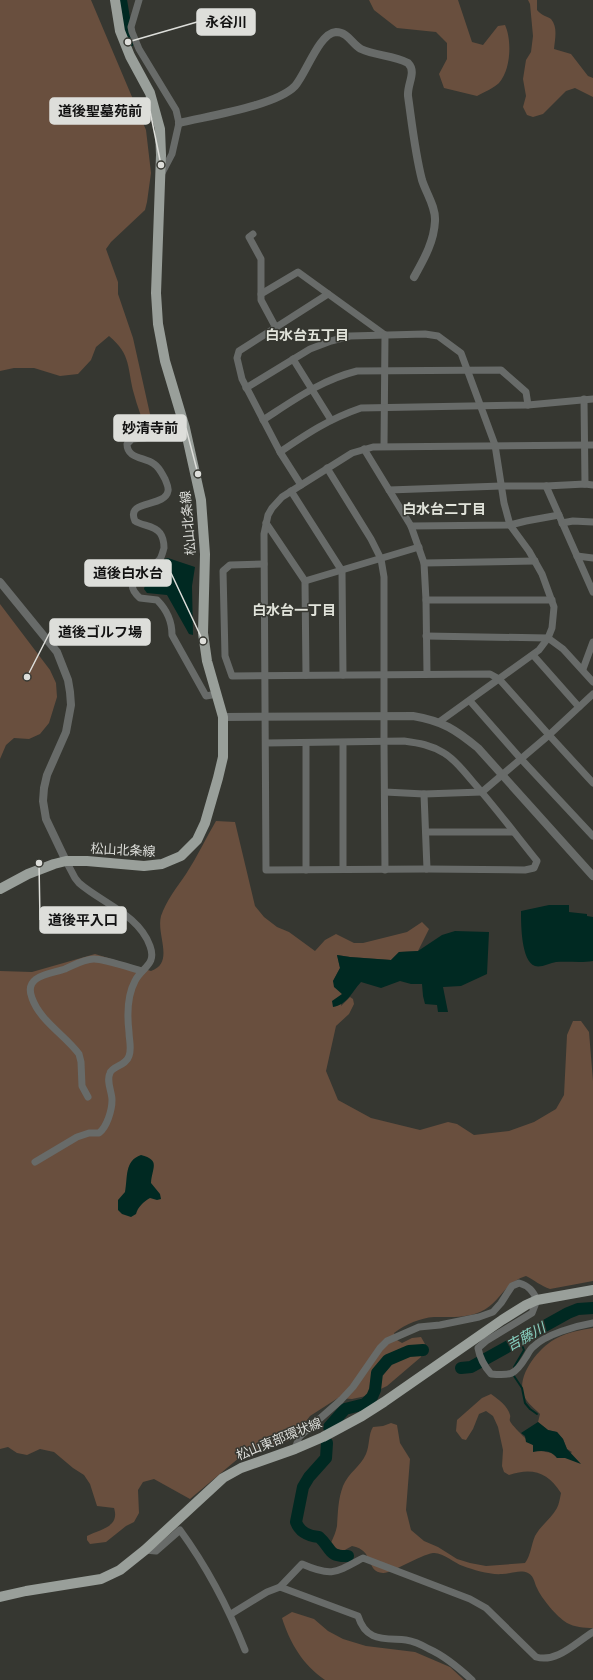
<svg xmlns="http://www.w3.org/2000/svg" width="593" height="1680" viewBox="0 0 593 1680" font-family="Rubik,'Noto Sans JP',sans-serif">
<rect width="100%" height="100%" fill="#363731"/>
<g fill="#694f3e">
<path d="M0,0h91l55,130 5,43 -4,29 -2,8 -34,32 -5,7 12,33v12l15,44 19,85 -1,6 -2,2 -3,-1c-4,-12 -9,-24 -12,-36 -7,-25 -2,-39 -25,-58l-13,11 -5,13 -13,14 -18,2 -26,-8h-20l-14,3z"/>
<path d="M369,0h89l14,42 11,3 15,-19 7,-1c7,15 6,45 -6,58 -5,5 -15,9 -22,13l-33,-8 -5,-14 8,-15v-16l-11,-11 -39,-4 -23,-18z"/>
<path d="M528,0h9v10c5,6 10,6 14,9 7,8 4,20 3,30l17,5 17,22 5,2v19l-18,-9 -9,3 -23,23 -10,3 -6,-2 -4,-8 3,-11 -3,-17 3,-19 5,-8 2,-16 -3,-32z"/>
<polygon points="0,604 50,670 56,683 57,697 49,723 40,734 29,739 14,738 6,745 0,759"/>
<path d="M216,821l19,1 20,84 9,11 13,10 12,5 26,19 10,-11 11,-6 18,9h9l44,-11 15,-10 7,7 -11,22 -19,1 -8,8 -41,-3 -13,-2 3,13 -7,13 9,13 -1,12 9,-9 3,2 1,5 -5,10 -13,12 -10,45 12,29 33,18 49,12 28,-8 9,2 17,11 35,-4 25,-9 22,-13 8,-14 3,-60 6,-14h8l8,11 4,49v200l-43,8c-9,-3 -16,-9 -24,-13 -23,7 -26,28 -46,36 -14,6 -30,5 -46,5 -14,1 -28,7 -40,16l3,7 5,3 10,-5 9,-1 4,7 -4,13 -34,29 -21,10 -14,3 -14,-1 -28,18 -13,17 -9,8 -42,11 -56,47 -36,-20 -11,3 -5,8 1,23 -5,9 -8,4 -20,16 -16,2 -3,-4v-4c14,-7 33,-9 27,-28l-17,-2 -7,-22 -6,-9 -11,-7 -19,-16 -14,-3 -13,6 -10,-2 -9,-6 -8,2v-478l32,1 63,-18 56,17c24,-8 5,-36 10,-55 5,-15 16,-29 25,-42 11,-17 20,-36 30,-53z"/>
<path d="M593,1328v300c-9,0 -19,-1 -26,-5 -11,-7 -25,-24 -30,-35 -3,-5 -2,-11 -9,-15 -8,-4 -17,1 -26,1 -12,1 -28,-4 -39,-8 -9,-3 -20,-14 -30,-13 -13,2 -43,21 -50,20 -18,-1 -8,-23 -31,-27l-9,5 -8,-3 -4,-5c2,-5 5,-11 6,-17 1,-14 1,-27 6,-40 5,-13 18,-20 23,-32 4,-9 2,-19 7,-27l10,-1 8,-3 6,2 3,18 10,16 -4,51 5,20 13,11 14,6 19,12 13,4 16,3 39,-3c6,-8 6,-18 10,-27 6,-11 16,-17 22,-28 2,-4 3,-10 4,-15 -13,-21 -29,-26 -52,-18l-5,-3 -2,-6 1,-16 -5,-23 -5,-11 -7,-5 -7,3 -6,15 -7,11 -4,-1 -6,-8 1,-11 25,-22 9,-4c7,5 17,12 19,21 1,2 -1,4 0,6 1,4 24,26 29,29 3,2 10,2 15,3l3,5h8l7,-6 -5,-3 -4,-10 -6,-7 -9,-2 -10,-8 2,-8c-5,-5 -13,-11 -16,-18 -9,-20 16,-50 33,-58 11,-6 24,-8 36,-10z"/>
<path d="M292,1612l22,7 14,12 15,8 23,7 49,6 35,15 14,13h-139c-22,-15 -35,-37 -43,-62z"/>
</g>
<g fill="#002922">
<polygon points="168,558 195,567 192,586 193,635 189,634 167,595 147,593 144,589 145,585 163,567 164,559"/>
<path d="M549,905h20v7l18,2v2l6,1v44c-12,2 -25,0 -37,1 -6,1 -15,6 -21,4 -14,-5 -14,-42 -14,-55z"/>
<path d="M455,931l34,1 -2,42 -26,12 -18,1 5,25h-10l-1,-7 -12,-1 -2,-8 -1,-12h-11l-11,-3 -19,7 -20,-6c-9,10 -14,23 -28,25l-1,-6 10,-7 -8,-7 -1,-6 7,-13 -3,-13 13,2 41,3 8,-8 19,-1 24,-16z"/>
<path d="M141,1155c20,5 11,13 10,28l9,11 1,5 -4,1 -7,-2c-7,4 -12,9 -14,16l-5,3 -9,-3 -4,-4v-10l7,-8c3,-15 -1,-31 16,-37z"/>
<path d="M538,1422l10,8 9,2 6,7 4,10 14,15 -16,-6h-8c-6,-8 -15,-8 -24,-6v-7l-7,-3 -1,-6 -4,-3z"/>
</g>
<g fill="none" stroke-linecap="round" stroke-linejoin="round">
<g stroke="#002922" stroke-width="2">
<polyline points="514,1367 524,1350 520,1340"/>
<polyline points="514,1376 522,1388 525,1403 530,1409 537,1414"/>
</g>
<g stroke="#002922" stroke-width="12">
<polyline points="121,0 128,42"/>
<polyline points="461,1368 471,1367 568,1313 578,1309 593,1308"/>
<polyline points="329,1427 345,1409 365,1404 372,1397 375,1390 377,1373 388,1360 409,1351 423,1350"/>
<path d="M327,1443l-1,15 -17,19 -6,10 -7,35c4,11 13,14 23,15 13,11 8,20 29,19"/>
</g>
<g stroke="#686b69" stroke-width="7">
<polyline points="139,0 131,27 132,32 139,49 176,110 179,123 172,154 161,175"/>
<polyline points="253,234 249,237 261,259 261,294"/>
<polyline points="276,328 261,300 261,294 298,272 385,335"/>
<polyline points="293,359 331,420"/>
<polyline points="246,388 310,349 331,341 350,336 425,334 438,336 461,353 495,445 504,503 510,525 529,551 542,574 554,607 552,628 548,638 539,650 439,722"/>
<polyline points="584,399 585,484"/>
<path d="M263,420c31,-20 58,-40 94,-49l144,-1 25,22 2,13"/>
<path d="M185,428l-41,10 -12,1 -5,5c0,15 18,13 27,20 6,4 8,10 11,15 1,3 4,8 3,12 -3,17 -43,8 -33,30 7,5 19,4 25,12 3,4 4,9 4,15 -1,3 -2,8 -4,11 -8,11 -43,19 -20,39l17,2c10,10 15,21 15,35l34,61 11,-2"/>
<polyline points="384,446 385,335"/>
<polyline points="364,449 411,526 424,563 426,600 427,674"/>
<path d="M280,452c28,-19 49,-33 81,-44l167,-3 65,-6"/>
<polyline points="327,468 371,539 381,559 384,577 384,741 385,870"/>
<polyline points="301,485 280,452 242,379 237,358 239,351 328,294"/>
<polyline points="546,486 593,592"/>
<polyline points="389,490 501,486 546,486 585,484 593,485"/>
<polyline points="291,491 342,571 343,675"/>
<polyline points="266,523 305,581 306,675"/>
<polyline points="562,523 573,521 593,522"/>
<polyline points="411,526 510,525 526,521 559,515"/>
<polyline points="577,556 593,558"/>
<polyline points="424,563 535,561"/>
<polyline points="264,564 230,565 223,571 225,656 232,676 490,674 499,679 549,735 593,783"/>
<polyline points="305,581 419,547"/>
<polyline points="426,600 552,600"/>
<polyline points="426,636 548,638 563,649 593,682"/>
<polyline points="533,655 579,707"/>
<polyline points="583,669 593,642"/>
<polyline points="470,701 521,759 593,836"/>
<path d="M266,743l138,-2c15,2 27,4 40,12 12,7 20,19 29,29 22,25 43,53 64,79l-3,7 -9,2 -98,-1 -161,1 -2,-336 4,-19 4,-7 10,-11 70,-44 21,-6 220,-2"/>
<polyline points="306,743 306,870"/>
<polyline points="385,792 424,794 482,792 549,735 593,694"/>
<polyline points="424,794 427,869"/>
<polyline points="426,832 513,832"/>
<polyline points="343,869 343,743"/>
<path d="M88,1097l-6,-11 -1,-24 -2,-8c-14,-19 -39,-33 -47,-56 -9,-23 19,-24 33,-29 9,-4 19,-10 29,-10 10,0 37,9 48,12"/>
<path d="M35,1162l42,-25 12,-4h10c8,-6 13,-23 13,-33 0,-8 -6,-19 -2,-27 2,-7 16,-7 19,-17 3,-8 0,-16 0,-24 -2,-17 -2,-36 6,-51 7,-14 22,-16 15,-35 -11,-31 -48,-43 -71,-63l-4,-5 -9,-17"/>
<path d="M295,1449l4,-12 42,-37 12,-13 27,-39 7,-7 32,-14 21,-2 39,-8 14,-5 8,-9 11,-17 7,-3c10,3 14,8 18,17l-5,13 -46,28 -8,7c2,11 6,18 13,26 20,2 24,1 35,-17 2,-3 4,-8 7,-10 13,-13 43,-21 60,-24"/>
<path d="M145,1550l11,1 24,-21c27,37 48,77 65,120"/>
<path d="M280,1587l78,29c8,26 26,22 48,24 7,1 16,5 23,9 16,7 30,19 43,31"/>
<path d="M231,1614l36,-22 13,-5 22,-23c30,13 33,9 61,-6l107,41 16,9 50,49c21,6 39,-14 57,-25"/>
</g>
<g stroke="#686b69" stroke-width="8">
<path d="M179,123c28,-7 97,-17 116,-37 11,-12 24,-53 41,-54 12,0 16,12 25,17 15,7 32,6 47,14 9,9 -1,21 0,33 4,28 7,57 14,84 4,13 14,27 13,41 -1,21 -11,38 -21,56"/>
<polyline points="0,582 57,652 68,680 70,692 71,705 66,732 47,775 44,788 43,801 46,819 66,861"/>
<path d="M223,717l190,-1c30,5 43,14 65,32l115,128"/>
</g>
<g stroke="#999f9a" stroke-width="10">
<polyline points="0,889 28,874 54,864 66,861 87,861 144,866 162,864 181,856 197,840 205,823 218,778 223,757 223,717 207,661 203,633 205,554 201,500 185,428 165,361 158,324 156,293 161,155 160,129 150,93 130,56 120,31 115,0"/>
<polyline points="0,1597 26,1591 101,1579 120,1570 145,1550 223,1478 241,1468 295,1449 323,1437 362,1416 384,1402 502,1320 526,1305 537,1300 593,1290"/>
</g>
</g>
<g text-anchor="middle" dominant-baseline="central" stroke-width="3" stroke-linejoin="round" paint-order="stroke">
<g font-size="13" fill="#dddeda" stroke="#363731">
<text transform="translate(188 523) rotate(-95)">松山北条線</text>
<text transform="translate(123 850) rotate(3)">松山北条線</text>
<text transform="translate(279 1439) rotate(-22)">松山東部環状線</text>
</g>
<g font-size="14" font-weight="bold" fill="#e1e3da" stroke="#363731">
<text x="307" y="335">白水台五丁目</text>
<text x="444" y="509">白水台二丁目</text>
<text x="294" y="610">白水台一丁目</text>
</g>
<g font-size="14" font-style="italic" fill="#89d4c4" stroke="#363731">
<text transform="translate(526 1337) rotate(-29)">吉藤川</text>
</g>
</g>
<path fill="none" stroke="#dddeda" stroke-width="1.5" d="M128 42L197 22M161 165L150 111M198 474L186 428M203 641L171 573M27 677L50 632M39 863L40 920"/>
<g fill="#dddeda" stroke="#363731" stroke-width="1.5">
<circle cx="128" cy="42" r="4"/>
<circle cx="161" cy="165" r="4"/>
<circle cx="198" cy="474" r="4"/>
<circle cx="203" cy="641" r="4"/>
<circle cx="27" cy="677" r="4"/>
<circle cx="39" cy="863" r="4"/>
</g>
<g fill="#dddeda" stroke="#dddeda" stroke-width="1.5">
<rect x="197" y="9" width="58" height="26" rx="4"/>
<rect x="50" y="98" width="100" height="26" rx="4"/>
<rect x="114" y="415" width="72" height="26" rx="4"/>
<rect x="85" y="560" width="86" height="26" rx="4"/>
<rect x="50" y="619" width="100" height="26" rx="4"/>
<rect x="40" y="907" width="86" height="26" rx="4"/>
</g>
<g font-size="14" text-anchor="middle" font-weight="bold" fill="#111">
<text x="226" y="27">永谷川</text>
<text x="100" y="116">道後聖墓苑前</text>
<text x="150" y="433">妙清寺前</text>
<text x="128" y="578">道後白水台</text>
<text x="100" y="637">道後ゴルフ場</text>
<text x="83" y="925">道後平入口</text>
</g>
</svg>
